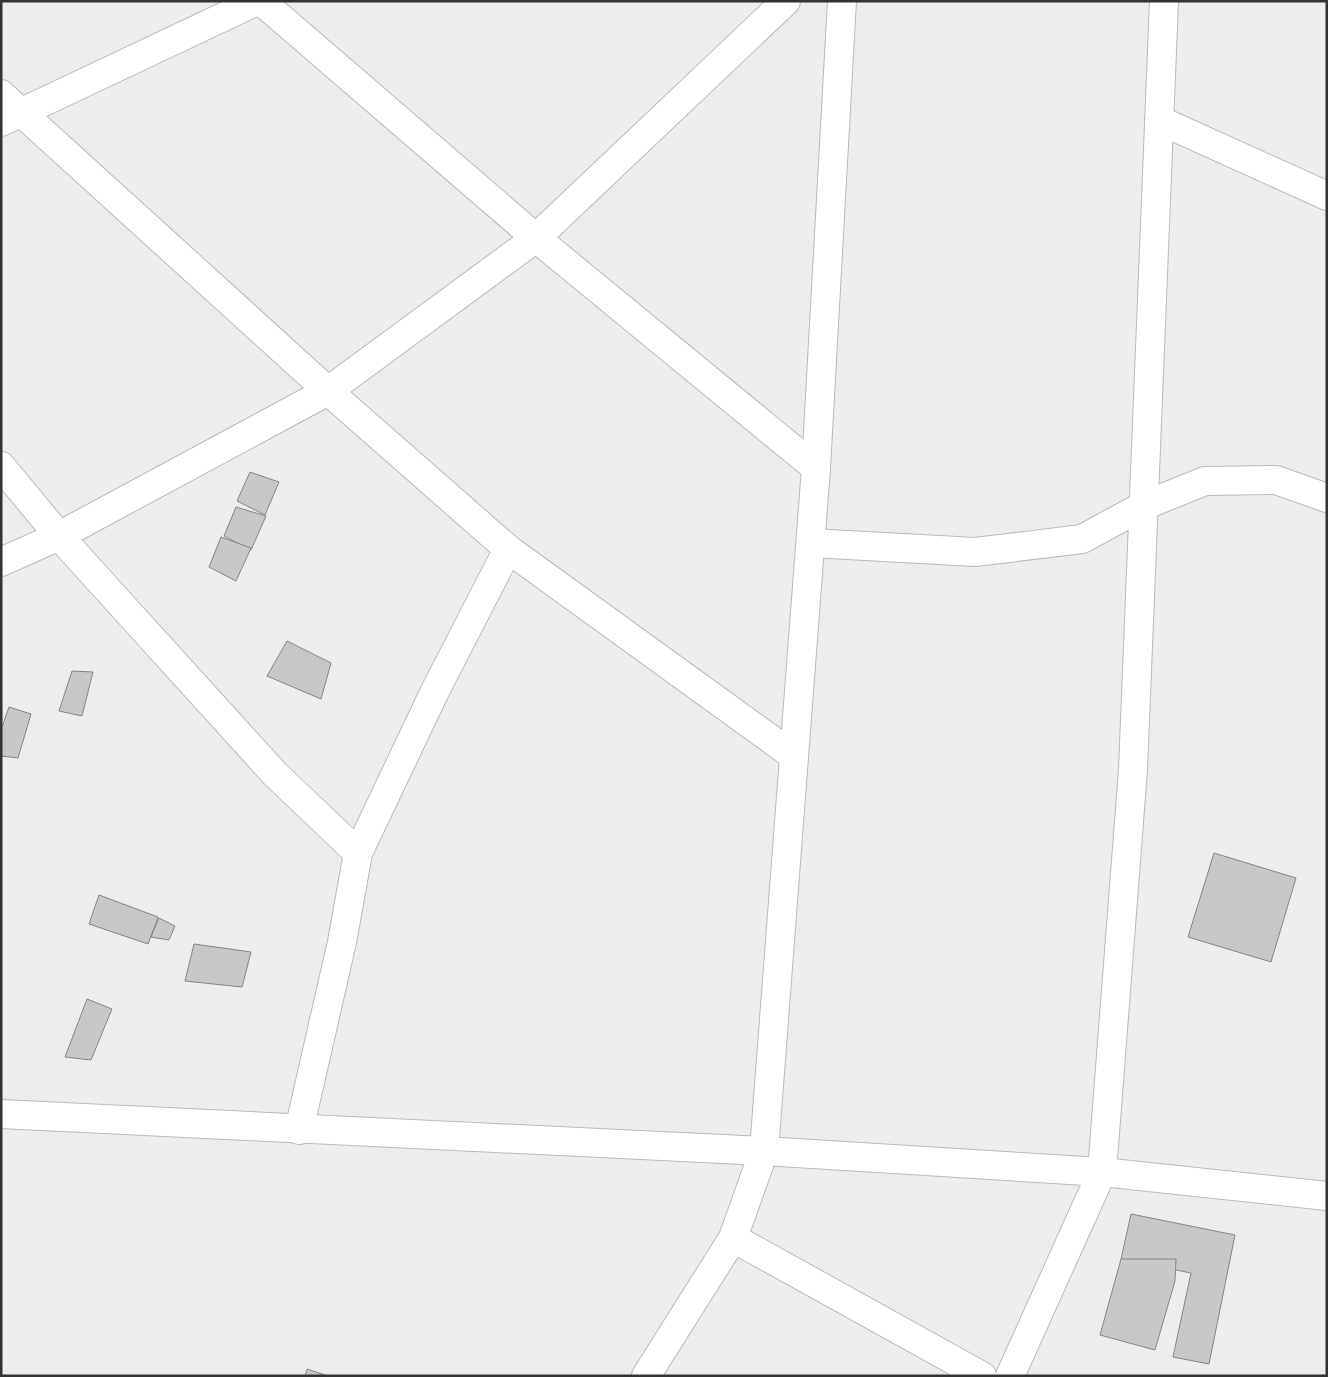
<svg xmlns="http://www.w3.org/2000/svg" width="1328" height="1377" viewBox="0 0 1328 1377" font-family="'Noto Serif',serif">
<rect width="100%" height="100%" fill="#ededef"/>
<g fill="#c8c8ca" stroke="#858587">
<polygon points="250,472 279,482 265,515 237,501"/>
<polygon points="236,507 266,516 251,550 224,536"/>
<polygon points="221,537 251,548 236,581 209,567"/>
<polygon points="287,641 331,663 321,699 267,676"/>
<polygon points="72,671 93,672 82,716 59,711"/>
<polygon points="9,707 31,714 18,758 1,756 1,730"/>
<polygon points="1214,853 1296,878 1271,962 1188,937"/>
<polygon points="99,895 158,917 148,944 89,924"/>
<polygon points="159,918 175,926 169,940 151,937"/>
<polygon points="194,944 251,952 242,987 185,981"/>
<polygon points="87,999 112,1009 91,1060 65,1057"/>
<polygon points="1131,1214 1235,1235 1209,1364 1173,1357 1191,1273 1121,1259"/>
<polygon points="1121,1259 1176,1259 1175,1281 1155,1350 1100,1335"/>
<polygon points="307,1369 328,1376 305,1376"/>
</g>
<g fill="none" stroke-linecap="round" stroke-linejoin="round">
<g stroke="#bababc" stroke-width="30">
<g id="minor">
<polyline points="261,1 536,238 816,468"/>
<polyline points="1,94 328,391 508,549 794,756"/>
<polyline points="1159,120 1327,196"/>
<polyline points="1,122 257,1"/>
<polyline points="1,466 59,536 275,774 358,853"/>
<polyline points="811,543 975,552 1082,539 1143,506 1205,481 1276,480 1327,498"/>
<polyline points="1,562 59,536 328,391 536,238 786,1"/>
<polyline points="1,1114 764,1151 1102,1172 1327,1196"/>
<polyline points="299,1130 342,942 358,853 434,693 508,549"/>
<polyline points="733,1238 982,1376"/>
<polyline points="646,1376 733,1238 764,1151 816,468 842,1"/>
<polyline points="1010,1376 1102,1172 1133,770 1164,1"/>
</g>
</g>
<use href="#minor" stroke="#fff" stroke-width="28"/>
</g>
<rect width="1328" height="1377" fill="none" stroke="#333334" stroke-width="5"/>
</svg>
